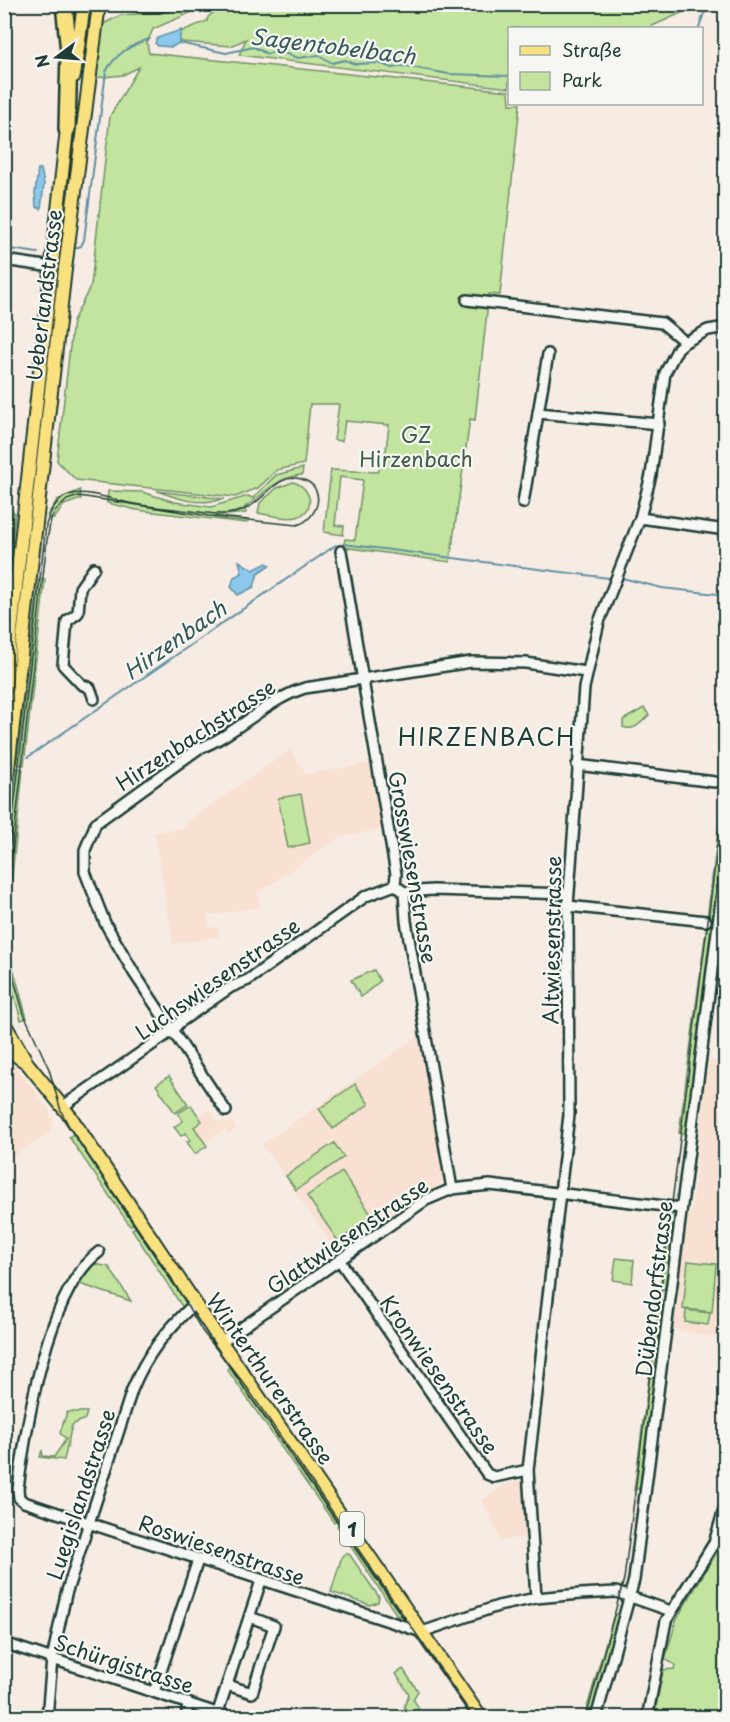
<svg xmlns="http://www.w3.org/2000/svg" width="730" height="1722" viewBox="0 0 730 1722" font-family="'Playpen Sans',sans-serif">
<rect width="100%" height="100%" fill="#f7ece4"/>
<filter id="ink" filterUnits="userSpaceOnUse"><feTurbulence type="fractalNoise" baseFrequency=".0167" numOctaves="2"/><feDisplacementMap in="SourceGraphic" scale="12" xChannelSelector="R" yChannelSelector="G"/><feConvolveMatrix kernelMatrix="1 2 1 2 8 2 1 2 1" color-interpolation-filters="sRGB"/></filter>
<g filter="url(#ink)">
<g fill="#f8e1d3">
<polygon points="290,750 307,774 372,763 383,829 340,837 258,893 260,907 207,916 209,928 218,927 219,937 173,944 154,833 187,827 186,822"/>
<polygon points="417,1037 420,1038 444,1181 343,1251 336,1251 262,1144"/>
<polygon points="10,1058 49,1110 53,1122 50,1133 15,1155 5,1157 5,1059"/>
<polygon points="707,1061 725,1063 725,1339 673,1330 687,1220 692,1209"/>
<polygon points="209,1109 218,1122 223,1119 226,1123 231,1120 237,1129 229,1134 225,1129 205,1143 194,1126 201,1121 199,1117"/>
<polygon points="521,1481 524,1483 527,1536 501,1541 482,1500 506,1484"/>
</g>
<g fill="#c2e49e" stroke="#709069" stroke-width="1.5">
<polygon points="406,4 404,8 412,6 410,4 699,5 648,28 510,28 509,88 239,55 246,39 231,46 182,42 178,38 182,31 207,21 208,17 223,5"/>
<polygon points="181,5 208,5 153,29 147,43 149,53 509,91 510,104 520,104 500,295 489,294 475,420 470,419 450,562 343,547 345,539 355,540 363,480 340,477 335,525 344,526 343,535 324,532 331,470 378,472 386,450 389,425 345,421 342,441 334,440 339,404 310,404 304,464 277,470 258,488 235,497 76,480 57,461 73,321 91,285 110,116 139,67 123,75 95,78 103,24 121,15 170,12"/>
<path d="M303,468l-1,7c-26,2 -37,19 -57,32l1,6 -30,3v2l32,3 -2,2 -109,-13 -30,-7 1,-12 34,1 33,10 36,5 37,-11 5,2 23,-23z"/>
<path d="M293,482c17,4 25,28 4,35 -11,3 -27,-2 -39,-4l2,-10 17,-15z"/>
<polygon points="80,490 81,499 64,505 54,519 47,516 57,500"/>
<path d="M157,491l67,8c-24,7 -45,0 -67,-8z"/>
<polygon points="13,511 15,513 9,566 5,575"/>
<polygon points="39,579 45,579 24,765 17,764"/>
<path d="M644,708l5,7c-8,7 -14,17 -26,12v-7z"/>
<polygon points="17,768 23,769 7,925 11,962 5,962 5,884"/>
<polygon points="301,794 310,843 288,848 278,798"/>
<polygon points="718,831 724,834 713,920 707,919"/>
<polygon points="707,923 714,924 686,1134 679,1133"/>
<polygon points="13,968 27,1018 21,1020 7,969"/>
<polygon points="374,970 380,981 361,997 351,980"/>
<polygon points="169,1076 188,1104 175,1113 156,1085"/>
<polygon points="355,1084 369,1104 333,1129 319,1109"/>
<polygon points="191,1105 202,1121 194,1127 207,1146 195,1154 187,1142 190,1140 186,1133 181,1136 174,1127 183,1121 178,1113"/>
<polygon points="76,1132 135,1222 130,1226 69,1137"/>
<polygon points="334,1143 344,1157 296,1190 286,1176"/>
<polygon points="342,1172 373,1217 338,1241 307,1196"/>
<polygon points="669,1211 676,1217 667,1287 660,1291"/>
<polygon points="139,1225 187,1301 183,1308 132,1229"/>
<polygon points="616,1258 634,1260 632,1283 613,1280"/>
<polygon points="688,1261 716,1264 712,1312 683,1309"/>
<polygon points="95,1264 109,1267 131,1301 77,1283 82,1273"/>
<polygon points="660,1299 665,1305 656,1374 649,1374"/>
<polygon points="686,1310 710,1313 708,1325 685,1322"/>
<polygon points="231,1365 339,1519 334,1523 227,1369"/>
<polygon points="649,1377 657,1378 642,1487 634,1490"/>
<polygon points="67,1412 87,1412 85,1419 72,1425 64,1460 40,1457 42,1450 43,1456 54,1457 66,1439 60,1433"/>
<polygon points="343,1521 403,1614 398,1617 337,1526"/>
<polygon points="724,1546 725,1717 654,1717 663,1670 674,1669 675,1665 665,1659 677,1618 717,1552"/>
<polygon points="346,1553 350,1555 379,1597 378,1602 370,1605 331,1592 342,1556"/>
<polygon points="614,1614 622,1616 591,1717 584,1718"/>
<polygon points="403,1669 418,1691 413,1699 419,1708 410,1715 404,1707 409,1694 396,1674"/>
</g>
<g fill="#8bc8eb" stroke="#6090a2" stroke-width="1.5">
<polygon points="181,30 179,43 172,47 158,46 155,43 157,38"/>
<polygon points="38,169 41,169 44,184 41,209 36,207 35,193"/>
<polygon points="239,561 253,570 267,563 270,565 258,573 254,587 238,595 231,587 234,577 242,573"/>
</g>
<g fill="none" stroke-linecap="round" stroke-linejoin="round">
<g stroke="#6090a2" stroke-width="2">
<polyline points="699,28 704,13 721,4"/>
<polyline points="179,43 226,53 254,47 267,54 278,51 298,58 319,55 332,63 345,60 355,64 379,63 392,68 405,66 449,74 510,76"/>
<polyline points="4,248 38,253"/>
<path d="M75,248l6,-2 3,-6 22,-168c8,-17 26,-28 44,-33"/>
<polyline points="344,544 609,578"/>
<polyline points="622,578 662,588 726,595"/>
<polyline points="28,757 336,545"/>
</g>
<g stroke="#1f3d34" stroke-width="14">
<g id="minor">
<polyline points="4,260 52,267"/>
<polyline points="467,300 662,323 685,342"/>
<polyline points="538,413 659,424"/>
<polyline points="523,503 548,354"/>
<polyline points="640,518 726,530"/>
<polyline points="341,551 396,874 395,885"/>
<polyline points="94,699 90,688 81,684 63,665 67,621 78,613 80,588 94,568"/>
<polyline points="577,765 715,782"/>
<polyline points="395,885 404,892 406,921 452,1189"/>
<polyline points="404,892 433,890 568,894"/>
<polyline points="568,906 706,921"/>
<polyline points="62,1107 172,1031 180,1022 231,987 248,980 366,896 395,885"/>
<path d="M226,1111l-92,-138 -29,-50 -20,-51v-22l11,-27 102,-74c39,-15 68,-49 107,-61l166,-26 55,1 60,9"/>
<path d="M99,1252c-52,38 -73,175 -81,237l1,9 5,4 398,130 76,-26 38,-8 44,-4 36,-2 55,19"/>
<polyline points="340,1261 487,1474 494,1477 528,1470"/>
<polyline points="221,1342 426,1200 452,1189 490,1185 681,1208"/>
<polyline points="536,1598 528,1470 569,1115 568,906 584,688 599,622 640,518 651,475 665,373 678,348 685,342 708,330 726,327"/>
<polyline points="4,1643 232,1718"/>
<polyline points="227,1685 252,1693 274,1626 250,1617"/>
<polyline points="154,1692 198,1560"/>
<polyline points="218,1712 261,1581"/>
<path d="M47,1718l5,-59 14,-65 66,-204c15,-37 34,-59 63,-87"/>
<polyline points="186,1718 188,1703"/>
<polyline points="596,1718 634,1580 726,861"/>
<polyline points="647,1718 666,1621 714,1543 726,1503"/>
</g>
</g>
<g stroke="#1f3d34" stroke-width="16">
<g id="major">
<polyline points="74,76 84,4"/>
<polyline points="4,694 68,120"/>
<polyline points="4,804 65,269 99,4"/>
<polyline points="4,1023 25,1059"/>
<polyline points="4,1047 27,1063 70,1116 219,1339 481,1718"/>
</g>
</g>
<g stroke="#1f3d34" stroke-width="20">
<g id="highway">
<polyline points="64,4 69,52 67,129"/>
<polyline points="141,4 159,4"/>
</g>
</g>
<use href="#minor" stroke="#f6f6f2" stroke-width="9"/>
<use href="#major" stroke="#fae180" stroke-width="12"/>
<use href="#highway" stroke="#fae180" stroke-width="15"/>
<g stroke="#1f3d34" stroke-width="1.5">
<path d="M4,897l42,-372c13,-48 49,-29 83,-22 26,5 52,6 78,10 13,2 27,2 40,-5 17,-8 32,-36 54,-29 27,7 18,40 -4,46l-88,-9 -130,-20 -12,4 -10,9 -6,10 -4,21 -39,351 -1,51 7,38 10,34 25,55 12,42 10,19 101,149 30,52 44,55 228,332"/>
<polyline points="586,1718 624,1579 726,779"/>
</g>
</g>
</g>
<g text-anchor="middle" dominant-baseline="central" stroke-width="4.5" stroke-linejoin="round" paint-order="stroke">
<rect fill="#f6f6f2" stroke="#60746d" stroke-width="1.5" x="340" y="1512" width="24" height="34" rx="4.5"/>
<g font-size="20" font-weight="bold" fill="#1f3d34">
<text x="352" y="1529">1</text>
</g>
<g font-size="21" fill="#1f3d34" stroke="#f6f6f2">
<text transform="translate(43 295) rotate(-83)">Ueberlandstrasse</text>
<text transform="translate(195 734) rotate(-33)">Hirzenbachstrasse</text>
<text transform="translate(414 867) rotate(80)">Grosswiesenstrasse</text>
<text transform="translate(551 940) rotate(-89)">Altwiesenstrasse</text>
<text transform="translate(217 978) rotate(-35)">Luchswiesenstrasse</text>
<text transform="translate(347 1235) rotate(-34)">Glattwiesenstrasse</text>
<text transform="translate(653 1289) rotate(-83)">Dübendorfstrasse</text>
<text transform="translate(440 1374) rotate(55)">Kronwiesenstrasse</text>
<text transform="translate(271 1378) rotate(55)">Winterthurerstrasse</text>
<text transform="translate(80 1494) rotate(-72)">Luegislandstrasse</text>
<text transform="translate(222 1549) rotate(19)">Roswiesenstrasse</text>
<text transform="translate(124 1663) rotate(18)">Schürgistrasse</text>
</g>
<g font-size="21" fill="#405e49" stroke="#f6f6f2">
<text x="416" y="434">GZ<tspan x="416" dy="24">Hirzenbach</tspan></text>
</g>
<g font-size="22" font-style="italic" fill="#355959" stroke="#f6f6f2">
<text transform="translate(333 45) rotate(7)">Sagentobelbach</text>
<text transform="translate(174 639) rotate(-35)">Hirzenbach</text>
</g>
<g font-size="24" letter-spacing="1.5" fill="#1f3d34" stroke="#f6f6f2">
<text x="487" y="736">HIRZENBACH</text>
</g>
</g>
<rect width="730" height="1722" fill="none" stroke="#f6f6f2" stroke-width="24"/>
<rect x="12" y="12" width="706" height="1698" fill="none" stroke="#1f3d34" stroke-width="2" filter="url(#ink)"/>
<rect x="508" y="27" width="195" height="78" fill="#f6f6f2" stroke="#a0aca6" stroke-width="1.5"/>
<rect x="520" y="46" width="30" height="9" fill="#fae180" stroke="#a0aca6" stroke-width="1.5"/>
<text x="562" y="57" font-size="18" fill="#1f3d34">Straße</text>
<rect x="520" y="72" width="30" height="18" fill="#c2e49e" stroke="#a0aca6" stroke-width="1.5"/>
<text x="562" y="87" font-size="18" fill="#1f3d34">Park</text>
<g transform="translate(57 57) rotate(254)" stroke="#f6f6f2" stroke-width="4.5" paint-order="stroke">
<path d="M0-4.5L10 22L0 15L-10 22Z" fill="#1f3d34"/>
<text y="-9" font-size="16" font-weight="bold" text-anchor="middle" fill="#1f3d34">N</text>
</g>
</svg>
